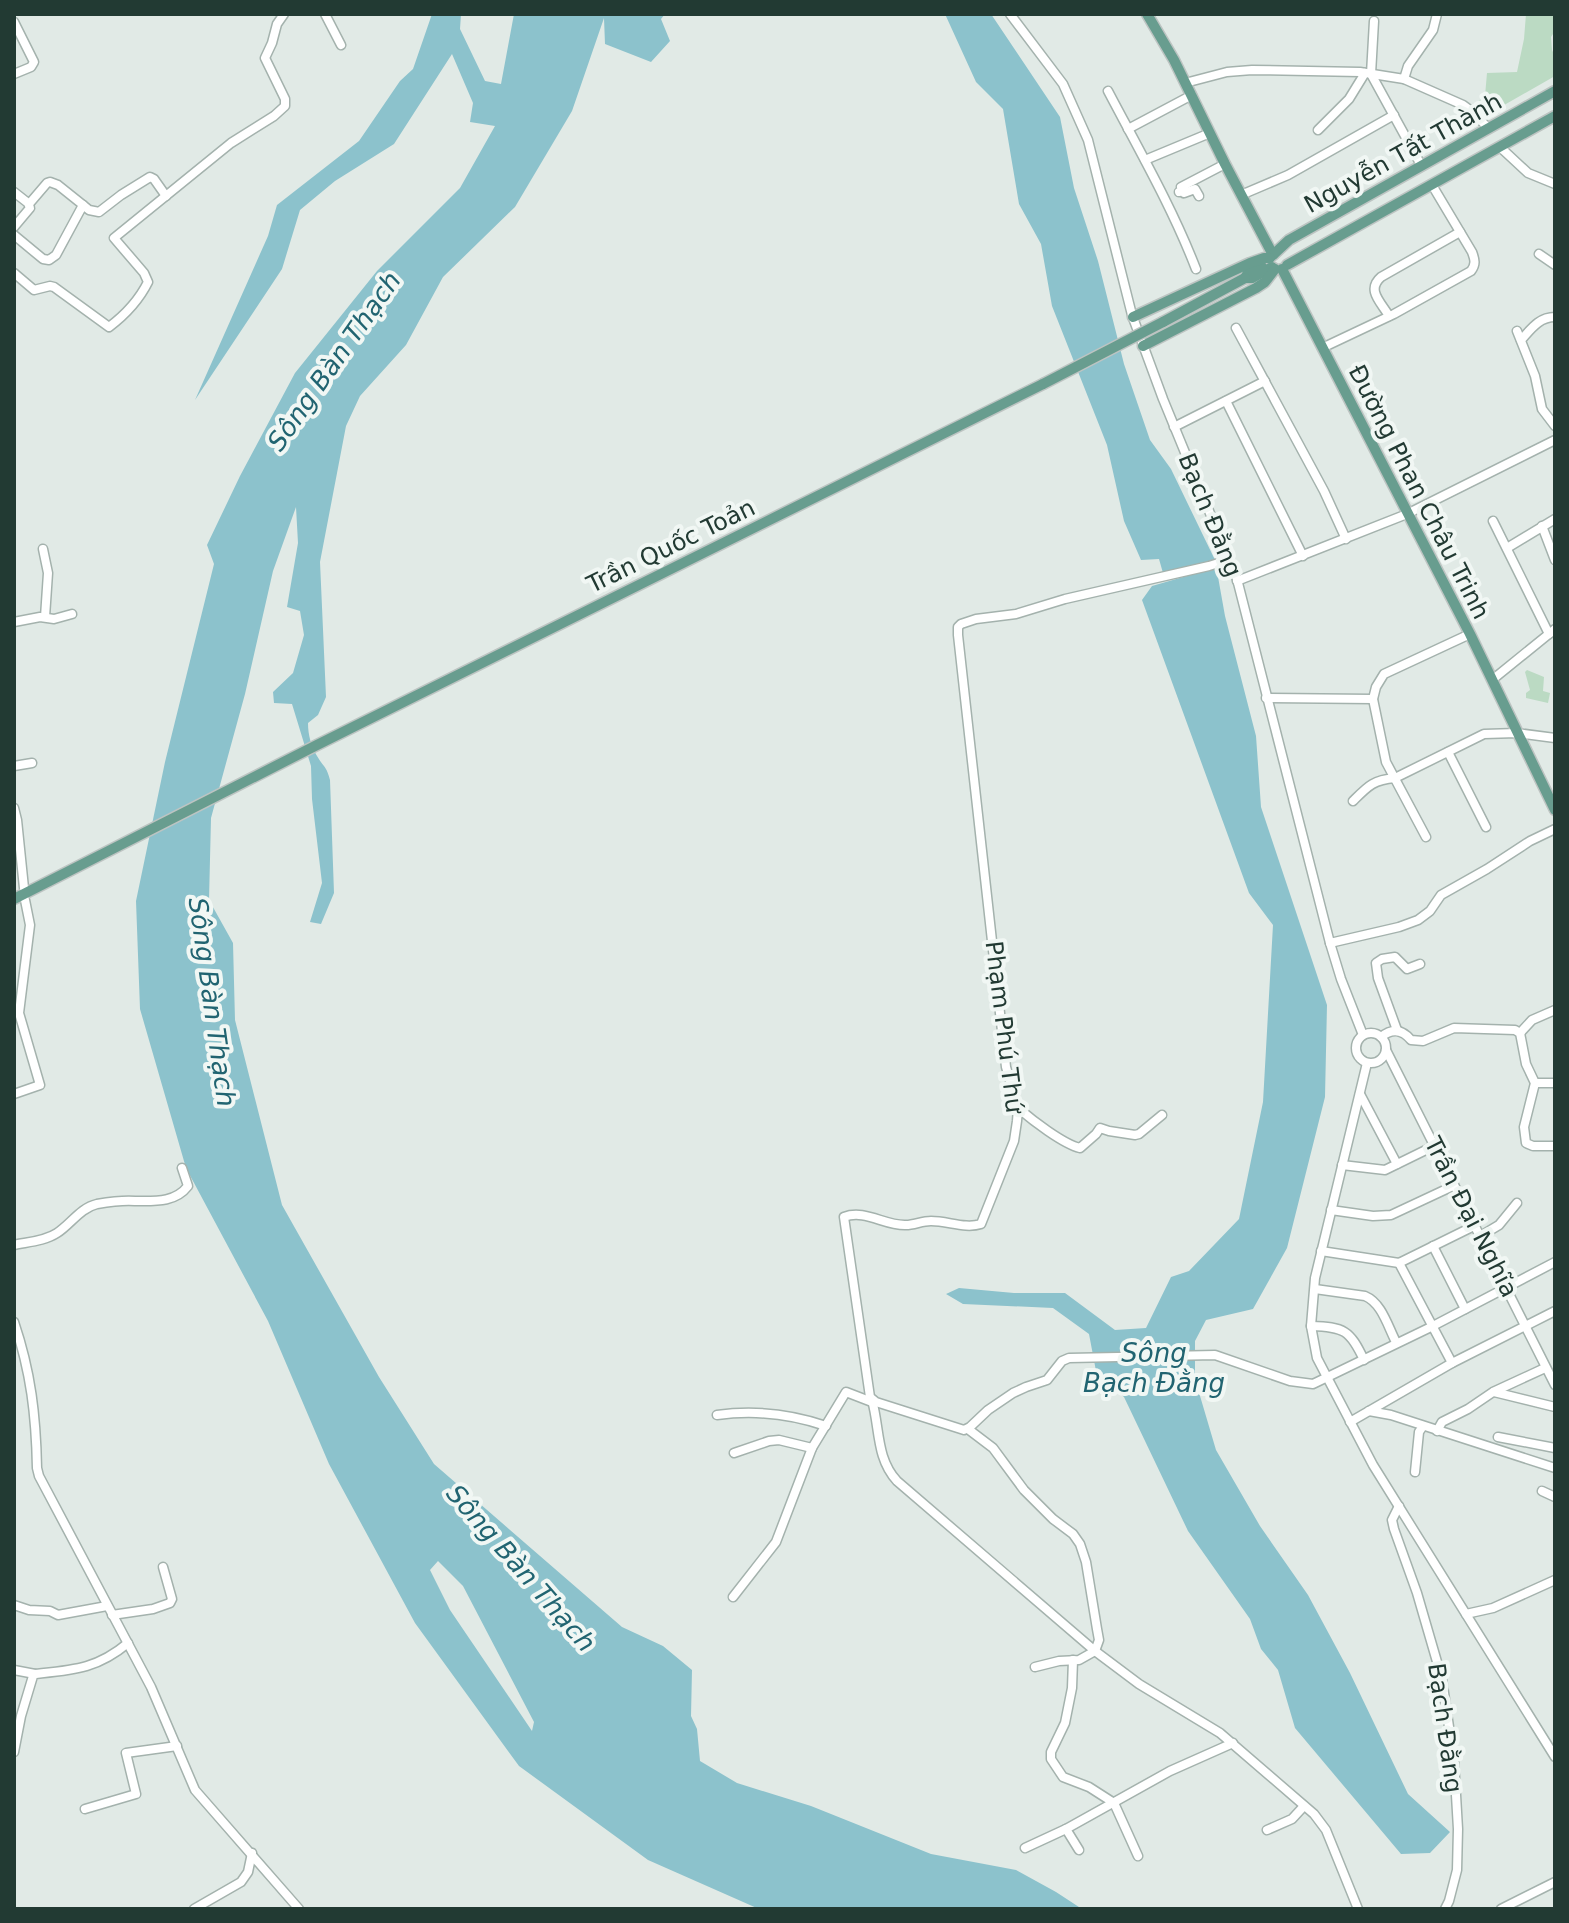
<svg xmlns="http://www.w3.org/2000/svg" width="1569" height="1923" viewBox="0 0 1569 1923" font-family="'DejaVu Sans',sans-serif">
<rect width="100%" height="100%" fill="#e1eae6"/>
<g fill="#bbdac3">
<polygon points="1526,14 1555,14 1555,31 1551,37 1552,50 1555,56 1555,76 1485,116 1477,102 1485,96 1487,73 1517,72 1524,39"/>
<polygon points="1527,670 1544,677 1543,691 1550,693 1548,703 1526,698 1526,693 1530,690 1525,672"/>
</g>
<g fill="#8cc2cc" fill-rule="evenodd">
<path d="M432,14h29l-1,15 25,52 16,3 13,-70h151l-4,5 9,22 -19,21 -46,-18 -1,-26 -32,93 -57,96 -72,70 -37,68 -46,51 -14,30 -26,136 6,135 -8,18 -10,8c0,12 3,23 9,33 7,12 9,9 13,24l4,113 -13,31 -11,-2 12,-39 -10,-84 -1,-33 -19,-62 -18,-1 -1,-11 20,-19 11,-38 -4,-24 -13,-4 11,-64 -2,-36 -23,64 -28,123 -34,124 -2,82 24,43 2,77 47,185 97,172 55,87 188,163 41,19 29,24 -1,46 6,13 3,32 37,22 74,23 120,48 85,16 40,22 26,17h-323l-111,-49 -129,-94 -104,-143 -86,-159 -61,-143 -82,-153 -46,-159 -4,-108 29,-139 49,-198 -7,-19 33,-69 55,-103 82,-102 83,-83 35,-62 -25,-4 3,-19 -21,-49 -58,90 -59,37 -35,29 -18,59 -87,131 73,-164 9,-31 82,-64 41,-60 13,-12zM438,1561l25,25 71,136 -2,9 -82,-121 -20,-40z"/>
<polygon points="945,14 991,14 1060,117 1074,188 1098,261 1124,364 1150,440 1171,469 1215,560 1225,616 1256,736 1261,807 1327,1005 1325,1097 1287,1248 1253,1309 1206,1320 1195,1341 1195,1379 1216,1450 1260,1526 1308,1595 1350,1673 1408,1794 1450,1832 1430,1853 1401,1854 1295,1728 1278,1670 1261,1649 1250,1619 1188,1531 1124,1397 1096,1371 1089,1334 1053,1308 963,1304 946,1294 959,1288 1014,1293 1065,1293 1115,1330 1146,1328 1171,1277 1189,1271 1239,1219 1263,1102 1273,925 1249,893 1142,600 1152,586 1211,569 1163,573 1159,559 1141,560 1124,521 1107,445 1052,306 1041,244 1019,204 1003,109 976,82"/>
</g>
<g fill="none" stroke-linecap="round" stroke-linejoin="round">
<g stroke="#a4b2ad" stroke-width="11">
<g id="minor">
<polyline points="325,14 341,45"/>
<polyline points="1010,14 1063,84 1088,140 1132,315 1163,399 1237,579 1330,943 1341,979 1363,1035"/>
<polyline points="1374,21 1371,74 1421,165"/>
<polyline points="14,22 34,62 31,67 14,74"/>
<polyline points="1404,79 1408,66 1433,30 1437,14"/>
<polyline points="1185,83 1227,72 1252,70 1360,72 1404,79 1463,105 1474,113 1488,128"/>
<path d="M1108,91c31,59 64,116 88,178"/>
<polyline points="1128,129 1192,95"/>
<polyline points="1318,130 1349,99 1365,73"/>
<polyline points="1500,147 1528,173 1555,184"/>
<polyline points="1145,160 1210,133"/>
<polyline points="1183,191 1181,187 1225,164"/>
<polyline points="14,192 28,203 30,208 14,227"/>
<polyline points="1179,192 1183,191 1184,193 1195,189 1199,196"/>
<polyline points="1241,195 1288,175 1394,115"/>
<polyline points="29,204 47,183 50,182 58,185 83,205"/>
<polyline points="14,235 43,259 49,260 56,255 83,205 89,210 99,212 121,195 150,177 154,179 166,196"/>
<polyline points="1539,254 1555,265"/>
<path d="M14,273l20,17 16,-4 4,1 55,40c16,-12 30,-27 39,-45l-4,-9 -30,-35 117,-95 43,-27 11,-10v-7l-20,-41 7,-15 5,-19 7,-10"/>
<path d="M1389,316c-8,-14 -23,-26 -8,-39l79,-45"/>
<polyline points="1236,328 1324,491 1346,539"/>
<polyline points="1517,331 1535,376 1542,409 1555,426"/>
<path d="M1521,340c10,-11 18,-23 34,-23"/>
<path d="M1322,348l72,-34 77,-43c5,-7 4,-11 1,-19l-40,-67"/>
<polyline points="1226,401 1303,556"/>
<polyline points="1174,427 1265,381"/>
<polyline points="1493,521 1549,634"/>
<polyline points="1542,526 1555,560"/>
<polyline points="1507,548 1555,519"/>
<polyline points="43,549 48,573 45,617"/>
<path d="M1228,560l-19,6 -144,33 -49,15 -40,5 -15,5 -3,3v8l48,432 12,41 -1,13 -3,20 -33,83c-16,5 -33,-3 -50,-3 -9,0 -17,4 -25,4 -21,1 -41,-16 -62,-8l26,180 6,5 88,28 6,-3 18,-17 25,-17 13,-6 21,-7 15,-19 7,-3 146,-3 75,26 23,3 118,-57 124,-65"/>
<polyline points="1237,581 1407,514 1555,440"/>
<polyline points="14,622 40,617 54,619 72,614"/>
<polyline points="1492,680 1555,629"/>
<polyline points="1266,698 1373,699"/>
<polyline points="1448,752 1486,827"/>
<polyline points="14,766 32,763"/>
<path d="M1353,801c15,-15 20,-21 42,-23l89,-44 33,-1 38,5"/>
<polyline points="14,808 17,820 24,888"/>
<polyline points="1426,837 1386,762 1373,699 1376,687 1384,674 1470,634"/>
<polyline points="1330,943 1399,927 1418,920 1430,911 1441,895 1487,869 1530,841 1555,829"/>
<polyline points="1397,1030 1378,978 1376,963 1382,959 1395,957 1407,969 1420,964"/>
<polyline points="1520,1033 1532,1020 1555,1010"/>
<circle cx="1371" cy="1048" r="15"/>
<path d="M1381,1037c11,-9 21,-8 30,3l12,1 31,-13 61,2 5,3 6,31 9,19 -11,44 2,16 7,3h22"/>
<polyline points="1386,1050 1555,1385"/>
<polyline points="1367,1063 1315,1278 1311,1326 1317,1358 1373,1465 1555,1757"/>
<polyline points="1535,1083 1555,1083"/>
<polyline points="14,1094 40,1085 19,1013 30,925 25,900"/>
<polyline points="1360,1094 1397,1164"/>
<path d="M1018,1108c14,12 45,36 62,40l16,-14 4,-6 9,3 26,4 4,-1 23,-19"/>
<polyline points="1342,1165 1385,1170 1434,1146"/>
<polyline points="1331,1210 1373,1216 1391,1215 1453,1186"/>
<polyline points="1479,1237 1499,1225 1517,1203"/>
<path d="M14,1245c14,-3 31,-4 43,-12 14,-9 23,-25 40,-29 12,-2 27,-4 38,-3 19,0 40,2 53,-15l-6,-18"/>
<polyline points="1433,1246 1465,1309"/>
<polyline points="1321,1251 1399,1263 1474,1226"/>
<polyline points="1399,1263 1452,1363"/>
<path d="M1315,1289l50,7c17,7 23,31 31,46"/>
<path d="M14,1322c17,50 22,94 23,146l2,8 112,211 44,103 104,119"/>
<path d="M1311,1326c33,1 39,4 53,34"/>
<polyline points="1494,1392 1555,1407"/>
<path d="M872,1400c8,29 4,58 25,81l198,170 44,33 81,49 94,81 12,16 32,79"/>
<polyline points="1369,1411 1391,1415 1555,1468"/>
<path d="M717,1415c37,-5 74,-1 109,11"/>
<polyline points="1350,1422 1452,1363 1555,1311"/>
<polyline points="968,1429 993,1448 1024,1490 1053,1519 1073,1534 1080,1544 1086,1562 1097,1629 1099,1640 1095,1651 1079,1660 1059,1661 1035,1667"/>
<polyline points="1437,1431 1442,1422 1468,1409 1493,1392 1545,1368"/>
<polyline points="1498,1437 1555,1448"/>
<polyline points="734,1453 769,1441 779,1440 812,1448"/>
<polyline points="1415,1472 1419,1432 1423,1426"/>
<polyline points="1542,1491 1555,1497"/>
<polyline points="1399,1506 1392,1520 1394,1529 1417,1593 1442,1679 1454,1761 1458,1829 1457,1870 1449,1901 1445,1909"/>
<polyline points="733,1597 776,1542 812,1448 846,1392 872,1402"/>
<polyline points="14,1605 29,1610 50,1611 58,1615 107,1606"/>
<polyline points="1466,1614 1493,1608 1555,1580"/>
<polyline points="112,1615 153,1609 170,1603 172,1599 163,1567"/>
<polyline points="1073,1660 1072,1688 1065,1723 1051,1752 1051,1759 1063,1777 1089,1787 1114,1803 1138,1856"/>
<polyline points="14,1670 35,1674"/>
<path d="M14,1752l7,-36 12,-40 2,-2c38,-4 62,-5 93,-31"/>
<polyline points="85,1809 136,1794 126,1753 177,1746"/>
<polyline points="1066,1829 1079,1850"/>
<polyline points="1267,1830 1292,1819 1304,1806"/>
<polyline points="1025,1848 1066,1829 1170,1771 1233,1743"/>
<polyline points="194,1909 241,1882 248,1872 252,1853"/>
<polyline points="1501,1909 1555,1882"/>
</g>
</g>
<g stroke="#bdc4c2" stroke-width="13">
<g id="major">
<polyline points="1147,14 1174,60 1225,164 1273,255"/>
<polyline points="1274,254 1289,240 1555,91"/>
<polyline points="1261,265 1249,271 1245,278 1252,278 1272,267"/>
<polyline points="1287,265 1555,116"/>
<polyline points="1282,269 1470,634 1555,810"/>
<polyline points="1133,317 1250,263 1264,258 1270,258"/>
<polyline points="1163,322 1245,278"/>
<polyline points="1143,346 1256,288 1265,282 1275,269"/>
<polyline points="14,899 317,745 1043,384"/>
</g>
</g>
<use href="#minor" stroke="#fff" stroke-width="8"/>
<use href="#major" stroke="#689d8f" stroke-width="10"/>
<g stroke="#bdc4c2" stroke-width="13" stroke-linecap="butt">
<polyline id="major-bridge" points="1043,384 1163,322"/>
</g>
<use href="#major-bridge" stroke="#689d8f" stroke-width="10"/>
</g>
<g text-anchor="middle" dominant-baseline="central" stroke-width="8" stroke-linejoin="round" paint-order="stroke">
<g font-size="24" fill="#223a33" stroke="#f1f7f4">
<text transform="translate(1403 153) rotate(-29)">Nguyễn Tất Thành</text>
<text transform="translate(1419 492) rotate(63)">Đường Phan Châu Trinh</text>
<text transform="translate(1210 515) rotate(68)">Bạch Đằng</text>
<text transform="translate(671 546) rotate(-26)">Trần Quốc Toản</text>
<text transform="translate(1004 1027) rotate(83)">Phạm Phú Thứ</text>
<text transform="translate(1471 1217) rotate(63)">Trần Đại Nghĩa</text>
<text transform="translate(1445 1728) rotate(82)">Bạch Đằng</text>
</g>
<g font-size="26" font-style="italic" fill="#216471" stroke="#f1f7f4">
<text transform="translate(334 361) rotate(-55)">Sông Bàn Thạch</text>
<text transform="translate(212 1002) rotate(82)">Sông Bàn Thạch</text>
<text x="1154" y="1353">Sông<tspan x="1154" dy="30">Bạch Đằng</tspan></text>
<text transform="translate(521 1568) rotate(49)">Sông Bàn Thạch</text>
</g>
</g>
<rect width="1569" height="1923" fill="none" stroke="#223a33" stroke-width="32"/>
</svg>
